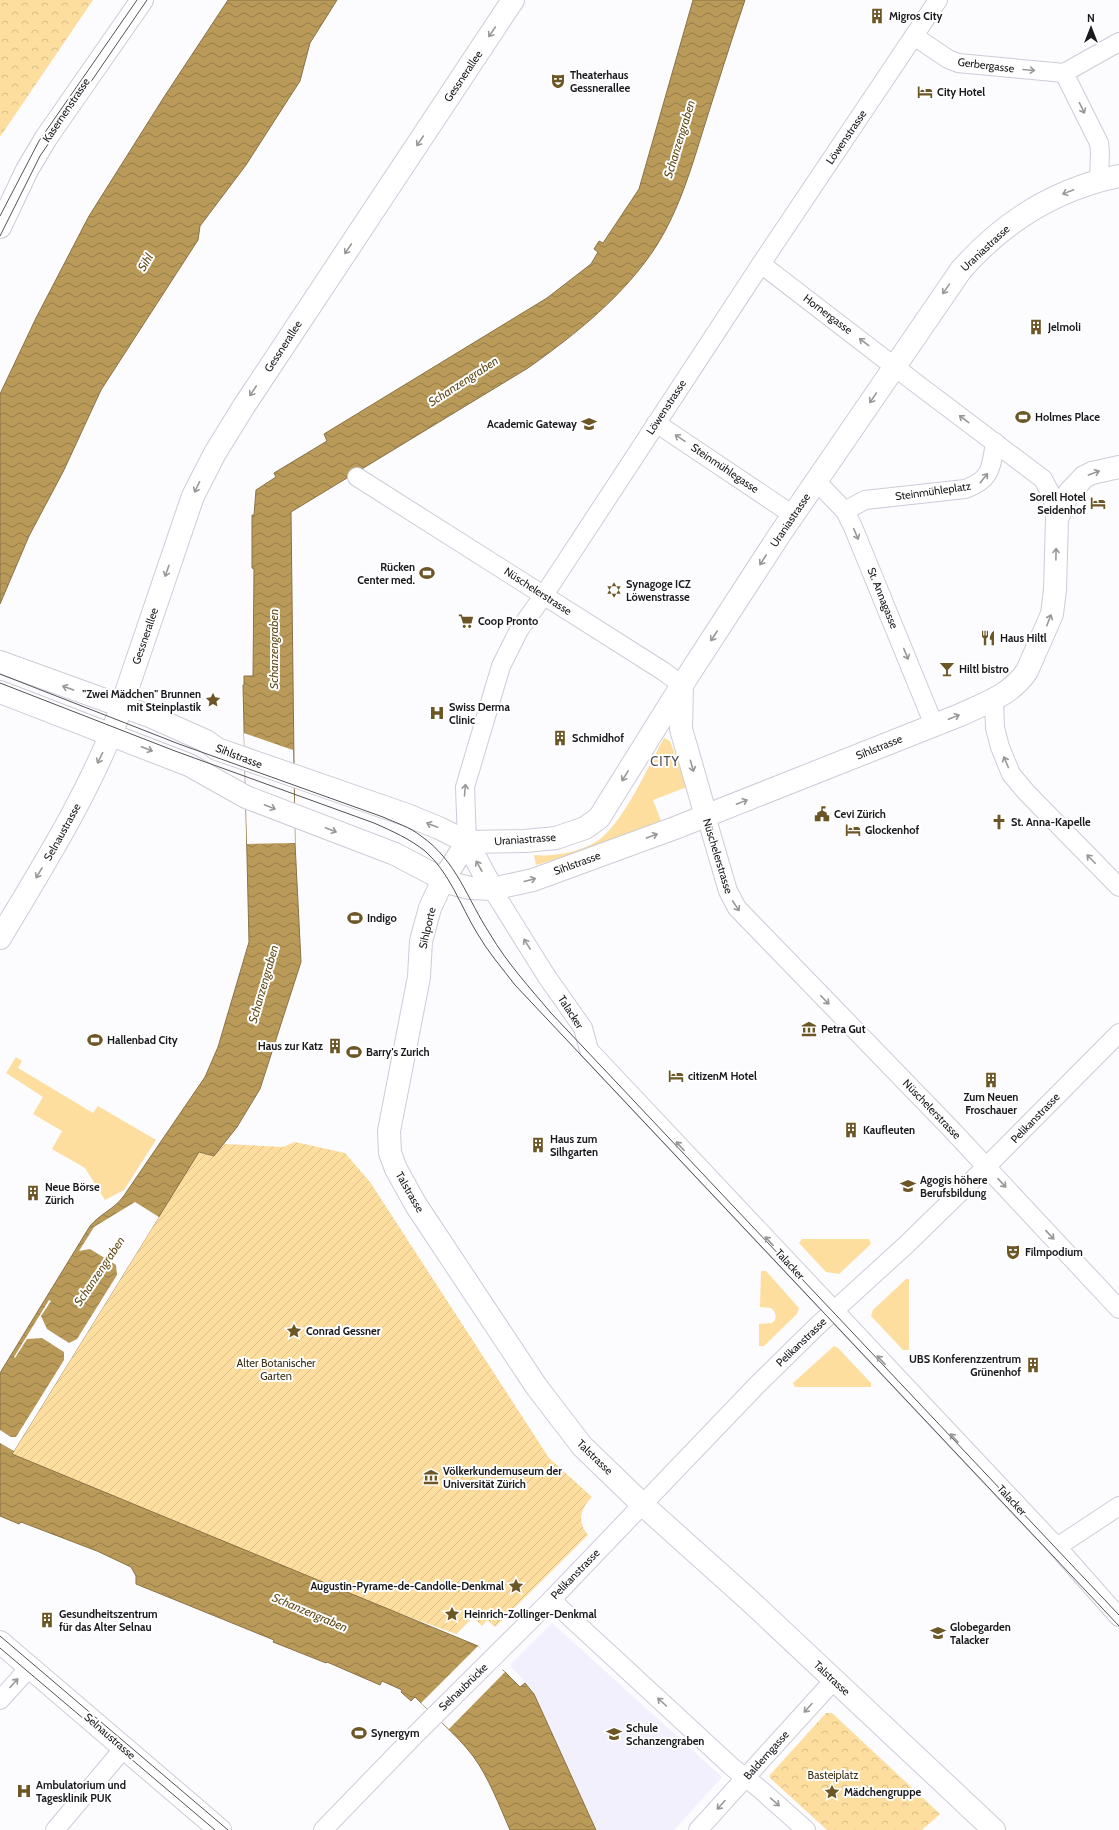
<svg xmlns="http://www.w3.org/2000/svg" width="1119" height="1830" viewBox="0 0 1119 1830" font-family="Cabin,sans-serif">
<defs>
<pattern id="park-crowns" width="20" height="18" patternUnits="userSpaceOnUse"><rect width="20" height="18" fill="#fdde9f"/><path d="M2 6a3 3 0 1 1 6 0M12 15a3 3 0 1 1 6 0" fill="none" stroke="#d8be88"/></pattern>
<pattern id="garden-furrows" width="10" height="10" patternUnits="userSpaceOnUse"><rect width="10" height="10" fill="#fdde9f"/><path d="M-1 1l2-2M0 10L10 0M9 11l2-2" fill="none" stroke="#d8be88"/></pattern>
<pattern id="water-waves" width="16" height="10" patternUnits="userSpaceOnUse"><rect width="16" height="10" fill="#ba9a59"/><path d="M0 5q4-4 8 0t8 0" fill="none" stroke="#967d49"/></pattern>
</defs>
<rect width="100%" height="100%" fill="#fcfbfe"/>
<polygon fill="#f3f0fd" points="552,1623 722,1777 674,1830 597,1830 533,1691 510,1665"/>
<g fill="#fdde9f">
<path d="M664,738l6,3 17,46 -34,13 8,21 -90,34 -35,10 -2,-10c20,2 44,-3 62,-13 27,-17 52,-76 68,-104z"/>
<polygon points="16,1057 22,1061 18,1068 93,1113 98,1106 156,1140 124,1190 105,1200 85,1168 52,1149 62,1131 33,1114 43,1097 6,1073"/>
<polygon points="802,1239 869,1239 871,1244 839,1274 826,1272 799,1243"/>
<path d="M761,1271h5l33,37 -2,6 -33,32h-5v-22l13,-1c6,-4 4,-11 -1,-15l-11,-1z"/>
<polygon points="906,1279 909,1279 909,1350 903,1350 871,1316 873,1310"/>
<polygon points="834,1346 838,1348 871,1383 871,1387 795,1387 793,1383"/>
</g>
<g fill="url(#park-crowns)">
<polygon points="0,0 93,0 0,137"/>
<polygon points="826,1713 832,1713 940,1814 922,1830 827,1830 770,1778 769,1776"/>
</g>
<path fill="url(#garden-furrows)" d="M295,1142l50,11 25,29 179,276 43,39c-12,12 -15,24 -4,38l-93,92 -8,-7 -5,6 -9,-9 -17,17 -82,-30 -362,-150 187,-302 15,4 11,-12 58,3z"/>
<g fill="url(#water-waves)" stroke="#8a7347">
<polygon points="228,0 337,0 310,43 300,81 246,165 200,226 198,240 101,390 63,472 29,536 0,604 0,394 36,318 89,216 164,97"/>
<path d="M693,0h52c-14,41 -27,83 -40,124 -13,42 -25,84 -48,121 -32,50 -81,89 -129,123l-237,144 4,331 6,119 -41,127 -23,38 -23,29 -15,-4 -187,302 466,192 3,3 -1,5 17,18 6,-2 17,17 5,-4 9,11 62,136h-86c-11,-25 -21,-52 -37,-74 -17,-22 -38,-39 -58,-59l-4,4 -10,-9 1,-2 -20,-9 -2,4 -53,-23 -1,1 -53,-21 1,-2 -138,-56v-8l-5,-9 -34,-16 -76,-29 -2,2 -19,-8v-143l90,-147c10,-12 24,-17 33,-29l82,-120 13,-30 31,-105 -6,-257h1v-9h9l1,-107 -2,-1v-53h2l2,-25 20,-13 -2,-4 53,-32 -3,-7 223,-136 44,-34 7,-12 -4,-3 5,-8 4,2 36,-54z"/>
</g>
<g fill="#fcfbfe">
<polygon points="244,733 293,750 295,843 247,844"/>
<polygon points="135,1202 159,1217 14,1451 0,1443 0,1430 11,1437 16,1437 64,1360 64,1352 42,1338 27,1339 15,1358 14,1357 49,1300 51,1301 41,1316 47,1329 69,1343 77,1339 117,1275 116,1265 90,1249 79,1251 94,1227"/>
<polygon points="478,1646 483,1650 481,1653 498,1670 501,1669 505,1672 449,1729 421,1703"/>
</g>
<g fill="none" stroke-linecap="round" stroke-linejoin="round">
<g stroke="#cecbd8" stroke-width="20">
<g id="minor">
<polyline points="914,36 948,59 958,63 1064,73 1119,42"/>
<polyline points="1064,73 1099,143 1100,152 1099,181"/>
<polyline points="761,264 917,384 1043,479 1052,496 1057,519"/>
<polyline points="656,423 793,515"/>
<polyline points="357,477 663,671 682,685"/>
<polyline points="816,481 845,511 853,527 934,725"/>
<path d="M845,511l20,-11 100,-11c27,-9 26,-22 30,-47"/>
<polyline points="994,699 995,728 1000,747 1011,774 1026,792 1119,887"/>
<polyline points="706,816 728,891 737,908 951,1129 1119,1309"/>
<polyline points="467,842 465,787 501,666 519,630 544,595 761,264 938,0"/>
<polyline points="492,889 547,977 583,1028 589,1050 1057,1547 1119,1617"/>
<polyline points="1057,1547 1119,1506"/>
<polyline points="552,1599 561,1609 732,1767 761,1790 806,1830"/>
<polyline points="0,1700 30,1667"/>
<polyline points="55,1830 124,1748"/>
<polyline points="323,1830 414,1736 552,1599 757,1385 816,1327 906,1245 986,1167 1119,1033"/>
<polyline points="698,1830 834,1680"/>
</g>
</g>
<g stroke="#cecbd8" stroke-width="24">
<g id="tertiary">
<polyline points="0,227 27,170 46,138 142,0"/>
<path d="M0,662l152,55 54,24 11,8 190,66 32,13 28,14 58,-1 31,-3 29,-10 14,-10 83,-133 98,-151 181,-264c42,-48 95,-81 158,-94"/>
<polyline points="682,685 681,729 706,816"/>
<path d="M0,692l189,73 57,32 149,57 55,29 20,5 22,1 41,-9 142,-52 285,-113c24,-11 51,-20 67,-44l25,-57 3,-24 2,-71 11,-25 16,-17 8,-4 27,-6"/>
<polyline points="467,842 443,880 430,908 421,941 419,977 389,1131 390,1153 396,1169 416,1205 536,1386 582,1446 643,1505 749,1600 994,1830"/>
<polyline points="467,842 492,889"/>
<path d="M0,938c43,-72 87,-142 117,-219l76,-223 22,-43 29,-47 269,-406"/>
<polyline points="0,1642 220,1830"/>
</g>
</g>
<use href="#minor" stroke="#fff" stroke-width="18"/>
<use href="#tertiary" stroke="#fff" stroke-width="22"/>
<g stroke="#535255" stroke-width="1">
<polyline points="0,216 39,141 137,0"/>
<polyline points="0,236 40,156 147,0"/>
<path d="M0,674l179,70 204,73c13,6 27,10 38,19 36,25 46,63 69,98 17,29 40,54 61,79l568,602"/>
<path d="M0,683l175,68 199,72c18,8 36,16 51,28 25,22 35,54 52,82 11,19 25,35 38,52l604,641"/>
<polyline points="0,1636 228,1830"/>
<polyline points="0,1648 215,1830"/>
</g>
</g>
<defs><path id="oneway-shaft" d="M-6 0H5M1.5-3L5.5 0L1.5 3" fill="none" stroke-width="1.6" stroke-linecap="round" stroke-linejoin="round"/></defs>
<g stroke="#989899">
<use href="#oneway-shaft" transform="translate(492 32) rotate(124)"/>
<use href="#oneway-shaft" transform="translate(1029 70) rotate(5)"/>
<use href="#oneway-shaft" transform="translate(1082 108) rotate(64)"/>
<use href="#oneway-shaft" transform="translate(420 141) rotate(124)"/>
<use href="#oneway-shaft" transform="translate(1068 192) rotate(158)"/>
<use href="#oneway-shaft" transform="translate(348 249) rotate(124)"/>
<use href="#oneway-shaft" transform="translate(946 289) rotate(125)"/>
<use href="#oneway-shaft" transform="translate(864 342) rotate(-143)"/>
<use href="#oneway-shaft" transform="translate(253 391) rotate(123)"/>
<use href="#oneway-shaft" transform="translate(873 398) rotate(124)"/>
<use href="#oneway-shaft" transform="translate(964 419) rotate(-143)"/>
<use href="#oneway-shaft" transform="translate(680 438) rotate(-146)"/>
<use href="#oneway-shaft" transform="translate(1094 473) rotate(-20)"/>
<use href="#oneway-shaft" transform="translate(984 478) rotate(-51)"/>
<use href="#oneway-shaft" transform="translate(197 487) rotate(116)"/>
<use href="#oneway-shaft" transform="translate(856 534) rotate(67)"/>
<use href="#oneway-shaft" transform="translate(1056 554) rotate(-89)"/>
<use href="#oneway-shaft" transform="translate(763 560) rotate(123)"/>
<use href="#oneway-shaft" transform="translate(167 571) rotate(109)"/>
<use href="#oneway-shaft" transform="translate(1049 620) rotate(-69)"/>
<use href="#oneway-shaft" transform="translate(714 636) rotate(123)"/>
<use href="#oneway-shaft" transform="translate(906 654) rotate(68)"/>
<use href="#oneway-shaft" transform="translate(68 688) rotate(-160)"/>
<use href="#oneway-shaft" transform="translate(954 717) rotate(-22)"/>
<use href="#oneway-shaft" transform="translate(147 749) rotate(21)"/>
<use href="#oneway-shaft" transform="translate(100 758) rotate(116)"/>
<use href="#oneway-shaft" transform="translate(1006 762) rotate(-113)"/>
<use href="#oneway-shaft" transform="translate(692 766) rotate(74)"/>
<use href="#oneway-shaft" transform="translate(625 776) rotate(122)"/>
<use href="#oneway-shaft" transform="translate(465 790) rotate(-85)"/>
<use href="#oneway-shaft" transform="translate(742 802) rotate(-22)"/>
<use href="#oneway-shaft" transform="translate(270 807) rotate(22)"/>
<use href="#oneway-shaft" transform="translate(432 825) rotate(-159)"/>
<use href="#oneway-shaft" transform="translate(331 830) rotate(21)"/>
<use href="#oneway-shaft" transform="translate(652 836) rotate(-20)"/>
<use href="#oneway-shaft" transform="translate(1091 859) rotate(-135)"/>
<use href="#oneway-shaft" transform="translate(479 866) rotate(-119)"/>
<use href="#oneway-shaft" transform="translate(39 873) rotate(121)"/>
<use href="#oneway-shaft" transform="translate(530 880) rotate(-15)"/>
<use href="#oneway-shaft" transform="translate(736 906) rotate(56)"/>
<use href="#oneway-shaft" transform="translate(527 944) rotate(-122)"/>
<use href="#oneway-shaft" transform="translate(825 1000) rotate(46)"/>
<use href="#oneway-shaft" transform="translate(680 1146) rotate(-133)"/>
<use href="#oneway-shaft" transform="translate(1002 1183) rotate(47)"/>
<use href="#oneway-shaft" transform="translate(1050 1235) rotate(47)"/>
<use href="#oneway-shaft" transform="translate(769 1241) rotate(-133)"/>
<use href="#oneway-shaft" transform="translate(881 1360) rotate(-133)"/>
<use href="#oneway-shaft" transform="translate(954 1438) rotate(-133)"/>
<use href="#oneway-shaft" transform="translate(14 1683) rotate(-48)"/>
<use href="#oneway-shaft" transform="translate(662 1702) rotate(-138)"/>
<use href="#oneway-shaft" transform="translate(808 1708) rotate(132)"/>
<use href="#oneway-shaft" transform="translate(775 1802) rotate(42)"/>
<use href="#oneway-shaft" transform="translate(721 1805) rotate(132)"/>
</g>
<defs>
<g id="building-bare" transform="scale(1.2)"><path d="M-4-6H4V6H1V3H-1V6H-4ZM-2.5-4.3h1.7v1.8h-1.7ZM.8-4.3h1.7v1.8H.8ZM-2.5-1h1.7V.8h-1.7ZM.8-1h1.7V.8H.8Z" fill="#6d5626" stroke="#fff" stroke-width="2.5" paint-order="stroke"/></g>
<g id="theatre-bare" transform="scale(1.2)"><path d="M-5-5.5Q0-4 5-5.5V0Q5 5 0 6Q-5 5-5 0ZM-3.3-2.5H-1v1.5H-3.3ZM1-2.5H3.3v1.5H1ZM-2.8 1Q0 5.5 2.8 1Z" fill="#6d5626" stroke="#fff" stroke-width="2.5" paint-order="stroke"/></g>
<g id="hotel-bare" transform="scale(1.2)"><path d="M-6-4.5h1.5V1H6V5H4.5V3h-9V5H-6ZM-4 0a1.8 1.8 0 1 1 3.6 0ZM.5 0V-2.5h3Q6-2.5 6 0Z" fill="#6d5626" stroke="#fff" stroke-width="2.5" paint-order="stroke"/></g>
<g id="stadium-bare" transform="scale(1.2)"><path d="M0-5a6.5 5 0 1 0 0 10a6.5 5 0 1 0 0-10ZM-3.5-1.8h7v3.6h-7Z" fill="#6d5626" stroke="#fff" stroke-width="2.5" paint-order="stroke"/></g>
<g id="school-bare" transform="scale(1.2)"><path d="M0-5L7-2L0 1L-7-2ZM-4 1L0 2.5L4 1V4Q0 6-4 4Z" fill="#6d5626" stroke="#fff" stroke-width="2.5" paint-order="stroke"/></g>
<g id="synagogue-bare" transform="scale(1.2)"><path d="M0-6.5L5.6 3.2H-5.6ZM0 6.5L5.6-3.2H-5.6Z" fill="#6d5626" stroke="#fff" stroke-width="2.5" paint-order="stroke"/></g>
<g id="supermarket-bare" transform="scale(1.2)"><path d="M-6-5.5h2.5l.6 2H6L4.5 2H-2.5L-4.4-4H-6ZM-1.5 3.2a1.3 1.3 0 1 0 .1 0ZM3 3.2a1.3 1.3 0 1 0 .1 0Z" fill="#6d5626" stroke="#fff" stroke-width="2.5" paint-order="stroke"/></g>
<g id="restaurant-bare" transform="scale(1.2)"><path d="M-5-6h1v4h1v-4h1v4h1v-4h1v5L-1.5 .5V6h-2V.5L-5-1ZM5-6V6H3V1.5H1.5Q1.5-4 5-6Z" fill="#6d5626" stroke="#fff" stroke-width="2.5" paint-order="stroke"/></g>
<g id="bar-bare" transform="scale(1.2)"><path d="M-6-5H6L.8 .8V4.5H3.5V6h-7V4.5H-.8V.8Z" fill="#6d5626" stroke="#fff" stroke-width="2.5" paint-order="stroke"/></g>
<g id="sight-bare" transform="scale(1.2)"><path d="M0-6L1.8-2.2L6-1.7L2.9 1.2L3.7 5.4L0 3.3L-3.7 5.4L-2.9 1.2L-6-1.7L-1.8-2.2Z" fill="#6d5626" stroke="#fff" stroke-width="2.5" paint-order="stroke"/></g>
<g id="hospital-bare" transform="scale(1.2)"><path d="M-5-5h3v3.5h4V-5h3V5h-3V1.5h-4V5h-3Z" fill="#6d5626" stroke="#fff" stroke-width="2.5" paint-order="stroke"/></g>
<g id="civic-bare" transform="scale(1.2)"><path d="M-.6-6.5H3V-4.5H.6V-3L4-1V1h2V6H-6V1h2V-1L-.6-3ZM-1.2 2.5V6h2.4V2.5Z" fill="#6d5626" stroke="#fff" stroke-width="2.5" paint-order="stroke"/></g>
<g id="church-bare" transform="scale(1.2)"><path d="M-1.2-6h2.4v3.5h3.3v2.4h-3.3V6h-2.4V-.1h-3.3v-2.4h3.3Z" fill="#6d5626" stroke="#fff" stroke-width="2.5" paint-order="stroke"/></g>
<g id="museum-bare" transform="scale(1.2)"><path d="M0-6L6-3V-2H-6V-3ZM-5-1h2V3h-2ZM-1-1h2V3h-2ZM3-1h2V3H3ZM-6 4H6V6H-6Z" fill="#6d5626" stroke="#fff" stroke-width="2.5" paint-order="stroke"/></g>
<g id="university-bare" transform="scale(1.2)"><path d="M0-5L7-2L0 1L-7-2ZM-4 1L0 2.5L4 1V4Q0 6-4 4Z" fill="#6d5626" stroke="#fff" stroke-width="2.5" paint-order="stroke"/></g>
</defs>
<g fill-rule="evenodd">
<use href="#building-bare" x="877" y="16"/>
<use href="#theatre-bare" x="558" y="81"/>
<use href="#hotel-bare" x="925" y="92"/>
<use href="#building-bare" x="1036" y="327"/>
<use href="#stadium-bare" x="1023" y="417"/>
<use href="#school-bare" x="589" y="424"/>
<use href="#hotel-bare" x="1098" y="503"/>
<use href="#stadium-bare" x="427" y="573"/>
<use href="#synagogue-bare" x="614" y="590"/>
<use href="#supermarket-bare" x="466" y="621"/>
<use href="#restaurant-bare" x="988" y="638"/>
<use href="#bar-bare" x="947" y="669"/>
<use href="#sight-bare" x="213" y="700"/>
<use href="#hospital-bare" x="437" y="713"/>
<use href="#building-bare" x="560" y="738"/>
<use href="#civic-bare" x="822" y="814"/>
<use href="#church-bare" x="999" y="822"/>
<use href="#hotel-bare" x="853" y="830"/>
<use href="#stadium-bare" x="355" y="918"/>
<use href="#museum-bare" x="809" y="1029"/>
<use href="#stadium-bare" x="95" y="1040"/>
<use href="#building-bare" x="335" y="1046"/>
<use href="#stadium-bare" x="354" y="1052"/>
<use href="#hotel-bare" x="676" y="1076"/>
<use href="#building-bare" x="991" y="1080"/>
<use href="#building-bare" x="851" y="1130"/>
<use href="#building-bare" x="538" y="1145"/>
<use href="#university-bare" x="908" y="1186"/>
<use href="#building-bare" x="33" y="1193"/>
<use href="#theatre-bare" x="1013" y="1252"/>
<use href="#sight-bare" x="294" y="1331"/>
<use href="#building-bare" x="1033" y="1365"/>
<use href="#museum-bare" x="431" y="1477"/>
<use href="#sight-bare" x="516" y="1586"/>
<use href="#sight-bare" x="452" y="1614"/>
<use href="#building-bare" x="47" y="1620"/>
<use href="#school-bare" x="938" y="1633"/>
<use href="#stadium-bare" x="359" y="1733"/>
<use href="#school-bare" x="614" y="1734"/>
<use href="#hospital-bare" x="24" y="1791"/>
<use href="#sight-bare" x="832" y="1792"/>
</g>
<g text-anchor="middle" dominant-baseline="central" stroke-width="4" stroke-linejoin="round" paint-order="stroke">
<g font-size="11" font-weight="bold" fill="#1a191d" stroke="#fff" text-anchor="start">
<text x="889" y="16">Migros City</text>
<text x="570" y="75">Theaterhaus<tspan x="570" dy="13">Gessnerallee</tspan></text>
<text x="937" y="92">City Hotel</text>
<text x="1048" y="327">Jelmoli</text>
<text x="1035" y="417">Holmes Place</text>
<text x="577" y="424" text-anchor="end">Academic Gateway</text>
<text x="1086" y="497" text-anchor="end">Sorell Hotel<tspan x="1086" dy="13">Seidenhof</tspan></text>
<text x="415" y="567" text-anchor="end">Rücken<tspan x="415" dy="13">Center med.</tspan></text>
<text x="626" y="584">Synagoge ICZ<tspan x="626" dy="13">Löwenstrasse</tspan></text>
<text x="478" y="621">Coop Pronto</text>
<text x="1000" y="638">Haus Hiltl</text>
<text x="959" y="669">Hiltl bistro</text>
<text x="201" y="694" text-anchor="end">"Zwei Mädchen" Brunnen<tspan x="201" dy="13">mit Steinplastik</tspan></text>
<text x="449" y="707">Swiss Derma<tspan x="449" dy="13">Clinic</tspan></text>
<text x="572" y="738">Schmidhof</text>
<text x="834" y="814">Cevi Zürich</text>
<text x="1011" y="822">St. Anna-Kapelle</text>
<text x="865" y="830">Glockenhof</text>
<text x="367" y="918">Indigo</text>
<text x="821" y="1029">Petra Gut</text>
<text x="107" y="1040">Hallenbad City</text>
<text x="323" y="1046" text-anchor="end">Haus zur Katz</text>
<text x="366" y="1052">Barry's Zurich</text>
<text x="688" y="1076">citizenM Hotel</text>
<text x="991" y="1097" text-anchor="middle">Zum Neuen<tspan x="991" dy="13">Froschauer</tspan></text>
<text x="863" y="1130">Kaufleuten</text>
<text x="550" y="1139">Haus zum<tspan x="550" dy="13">Silhgarten</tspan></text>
<text x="920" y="1180">Agogis höhere<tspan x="920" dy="13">Berufsbildung</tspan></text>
<text x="45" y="1187">Neue Börse<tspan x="45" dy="13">Zürich</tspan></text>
<text x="1025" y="1252">Filmpodium</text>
<text x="306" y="1331">Conrad Gessner</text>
<text x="1021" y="1359" text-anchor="end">UBS Konferenzzentrum<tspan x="1021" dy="13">Grünenhof</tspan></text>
<text x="443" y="1471">Völkerkundemuseum der<tspan x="443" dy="13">Universität Zürich</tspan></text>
<text x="504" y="1586" text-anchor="end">Augustin-Pyrame-de-Candolle-Denkmal</text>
<text x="59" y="1614">Gesundheitszentrum<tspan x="59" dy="13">für das Alter Selnau</tspan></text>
<text x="464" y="1614">Heinrich-Zollinger-Denkmal</text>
<text x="950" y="1627">Globegarden<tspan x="950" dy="13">Talacker</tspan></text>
<text x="626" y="1728">Schule<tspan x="626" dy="13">Schanzengraben</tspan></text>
<text x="371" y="1733">Synergym</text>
<text x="36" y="1785">Ambulatorium und<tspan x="36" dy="13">Tagesklinik PUK</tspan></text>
<text x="844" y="1792">Mädchengruppe</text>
</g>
<g font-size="11" fill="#1a191d" stroke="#fff">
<text transform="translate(986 65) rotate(7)">Gerbergasse</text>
<text transform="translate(463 76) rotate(-56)">Gessnerallee</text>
<text transform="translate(66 110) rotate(-56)">Kasernenstrasse</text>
<text transform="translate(846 137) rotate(-56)">Löwenstrasse</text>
<text transform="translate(985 248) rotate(-43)">Uraniastrasse</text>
<text transform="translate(828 314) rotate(37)">Hornergasse</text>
<text transform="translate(283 346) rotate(-57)">Gessnerallee</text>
<text transform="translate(666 407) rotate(-57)">Löwenstrasse</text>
<text transform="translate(725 468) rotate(34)">Steinmühlegasse</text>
<text transform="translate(933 491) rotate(-8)">Steinmühleplatz</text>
<text transform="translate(790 520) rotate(-56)">Uraniastrasse</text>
<text transform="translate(538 591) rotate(33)">Nüschelerstrasse</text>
<text transform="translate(883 598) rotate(68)">St. Annagasse</text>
<text transform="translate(145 636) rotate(-71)">Gessnerallee</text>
<text transform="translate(879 747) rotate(-22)">Sihlstrasse</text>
<text transform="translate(239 756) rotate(21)">Sihlstrasse</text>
<text transform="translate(62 832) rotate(-61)">Selnaustrasse</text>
<text transform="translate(525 839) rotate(-4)">Uraniastrasse</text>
<text transform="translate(718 856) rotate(73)">Nüschelerstrasse</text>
<text transform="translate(577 863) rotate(-20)">Sihlstrasse</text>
<text transform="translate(427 928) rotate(-77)">Sihlporte</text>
<text transform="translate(571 1012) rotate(57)">Talacker</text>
<text transform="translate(932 1109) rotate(46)">Nüschelerstrasse</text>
<text transform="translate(1035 1118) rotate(-46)">Pelikanstrasse</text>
<text transform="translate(410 1192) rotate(60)">Talstrasse</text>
<text transform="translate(790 1264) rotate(47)">Talacker</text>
<text transform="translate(801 1342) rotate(-44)">Pelikanstrasse</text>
<text transform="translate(595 1457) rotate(44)">Talstrasse</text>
<text transform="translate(1012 1500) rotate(47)">Talacker</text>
<text transform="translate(575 1574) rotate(-46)">Pelikanstrasse</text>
<text transform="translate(832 1678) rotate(43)">Talstrasse</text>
<text transform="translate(463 1687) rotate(-44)">Selnaubrücke</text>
<text transform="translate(110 1736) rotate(41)">Selnaustrasse</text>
<text transform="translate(766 1755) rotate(-48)">Balderngasse</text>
</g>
<g font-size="11" fill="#3d2f11" stroke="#fff">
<text x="276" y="1363">Alter Botanischer<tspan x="276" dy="13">Garten</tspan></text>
<text x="833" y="1775">Basteiplatz</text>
</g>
<g font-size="12" font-style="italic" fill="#634c1a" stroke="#fff">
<text transform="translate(679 139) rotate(-73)">Schanzengraben</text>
<text transform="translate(145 262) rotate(-59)">Sihl</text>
<text transform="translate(463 381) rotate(-33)">Schanzengraben</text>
<text transform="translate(273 649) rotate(-90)">Schanzengraben</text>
<text transform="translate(263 984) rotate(-74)">Schanzengraben</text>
<text transform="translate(99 1271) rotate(-56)">Schanzengraben</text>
<text transform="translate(310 1612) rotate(23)">Schanzengraben</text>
</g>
<g font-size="13" letter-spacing="1" fill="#4d4a55" stroke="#fff">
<text x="665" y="761">CITY</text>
</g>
</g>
<g transform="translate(1091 28)" stroke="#ffffff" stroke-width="3" paint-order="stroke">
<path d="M0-3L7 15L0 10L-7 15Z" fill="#1a191d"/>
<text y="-6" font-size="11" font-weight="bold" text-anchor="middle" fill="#1a191d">N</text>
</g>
</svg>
